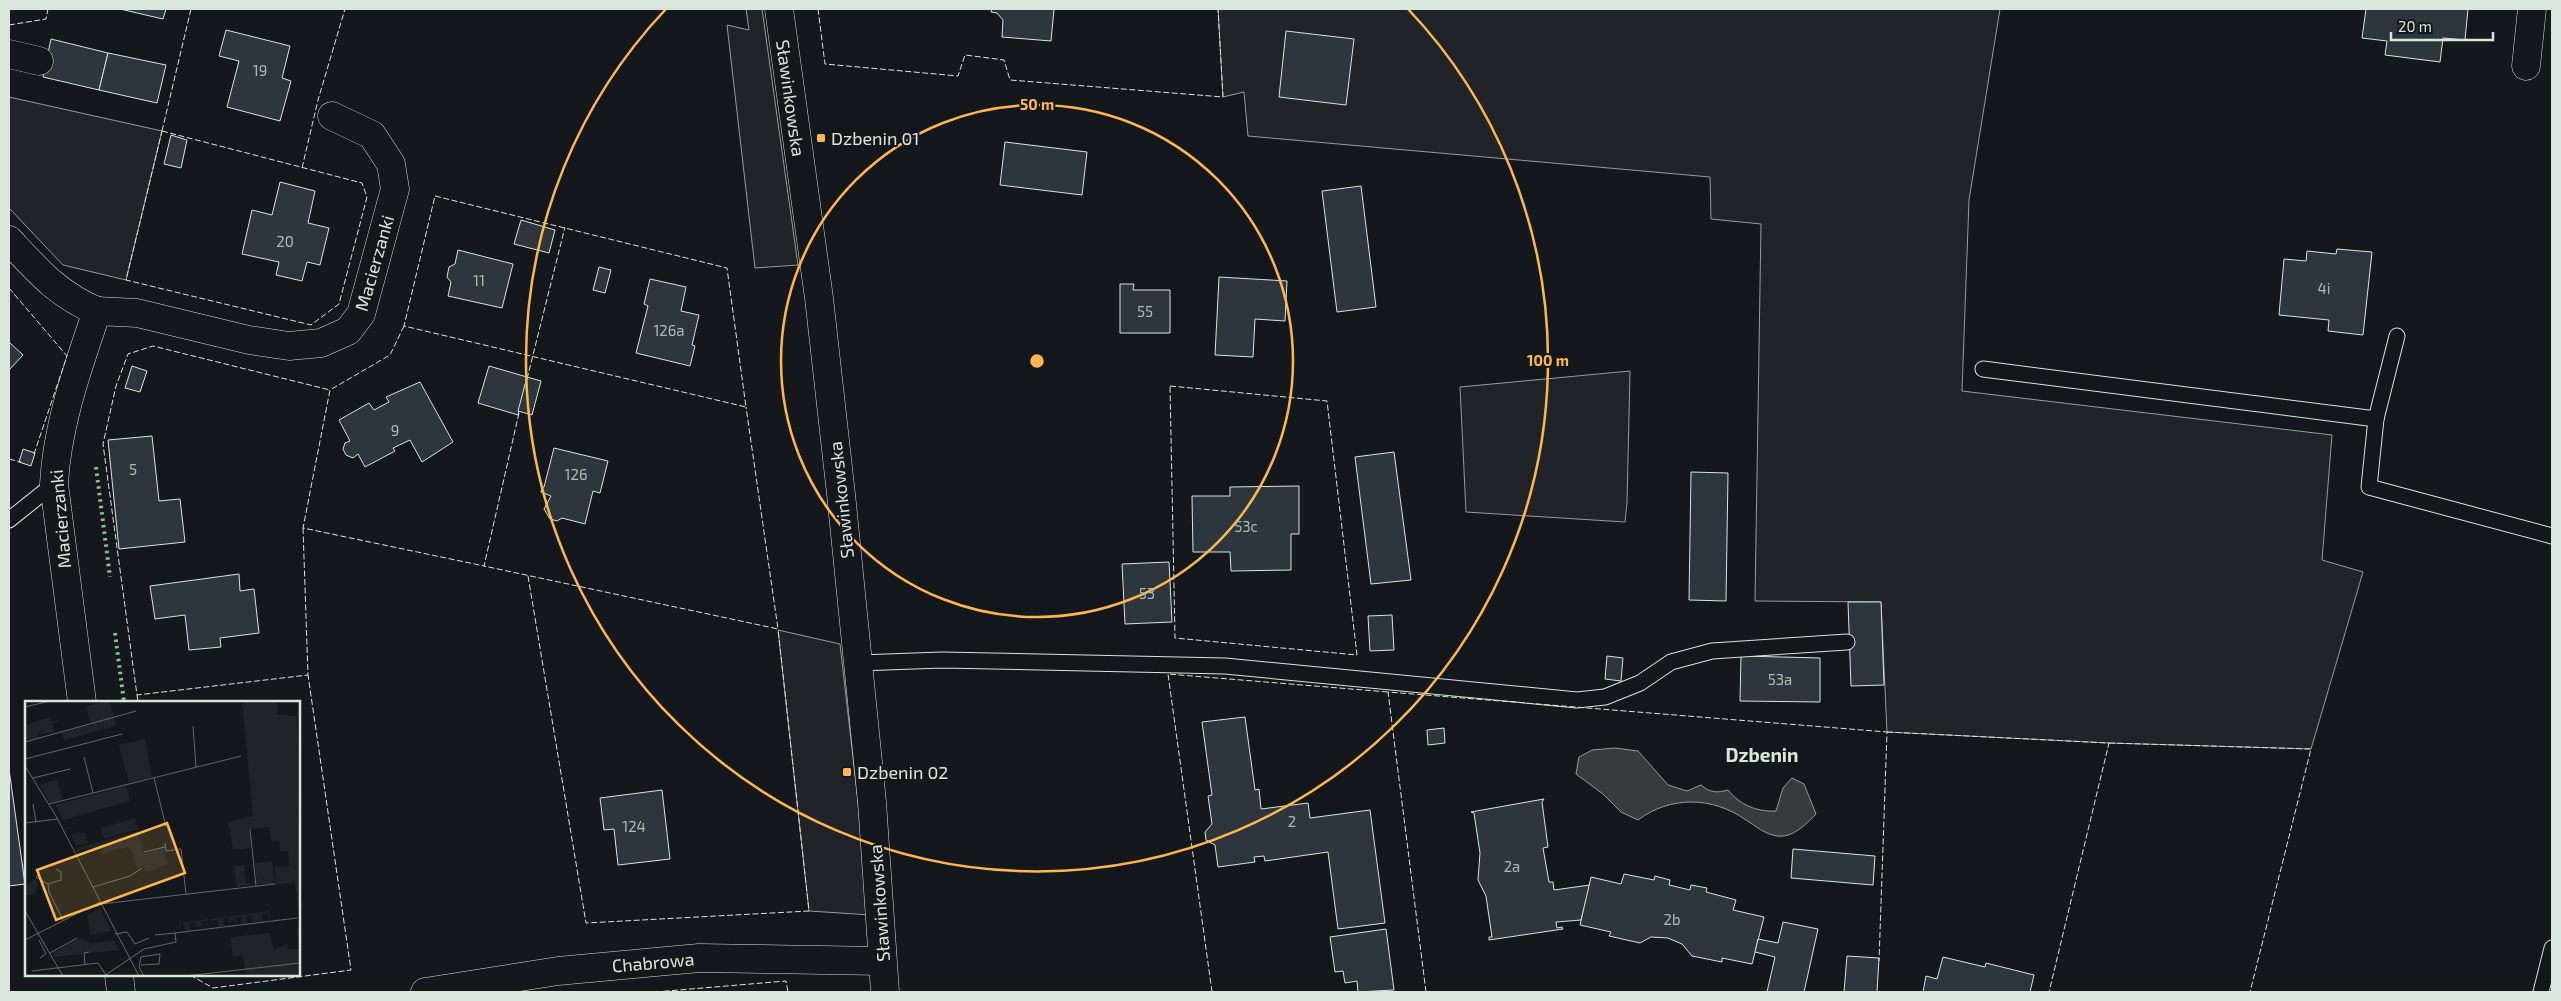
<svg xmlns="http://www.w3.org/2000/svg" width="2561" height="1001" viewBox="0 0 2561 1001" font-family="'Exo 2',sans-serif">
<rect width="100%" height="100%" fill="#14181c"/>
<g fill="#202428" stroke="#939e99">
<polygon points="746,9 762,9 798,265 755,268 727,25 749,30"/>
<polygon points="1218,9 2000,9 1969,200 1962,391 2332,435 2322,560 2363,572 2311,749 2109,743 1887,732 1881,602 1755,601 1761,224 1711,219 1710,177 1248,136 1244,92 1223,97"/>
<polygon points="9,97 162,131 126,280 63,265 9,208"/>
<polygon points="1630,371 1627,503 1625,522 1466,512 1460,387"/>
<polygon points="778,630 840,644 871,915 809,911"/>
</g>
<path fill="#363b3e" stroke="#939e99" d="M1615,748l23,3 30,34 19,6 14,-6c9,8 16,8 27,5 12,15 29,22 48,21l7,-23 9,-10 12,6 12,30c-11,11 -23,24 -39,22 -13,-2 -21,-10 -31,-16 -34,-24 -76,-24 -108,0l-17,-8 -18,-18 -27,-20 3,-17 13,-7z"/>
<g fill="#2c363c" stroke="#d8e6dc">
<polygon points="120,9 166,9 163,19"/>
<polygon points="992,9 1054,9 1051,41 1002,37 1003,20 997,13 991,12"/>
<polygon points="2366,9 2468,9 2465,40 2443,38 2440,62 2385,55 2387,41 2362,38"/>
<polygon points="226,30 290,46 282,78 291,81 280,121 227,107 239,61 219,56"/>
<polygon points="1286,31 1354,39 1346,105 1279,97"/>
<polygon points="51,39 108,53 99,90 43,77"/>
<polygon points="108,53 166,65 157,103 99,90"/>
<polygon points="171,135 187,140 181,168 164,164"/>
<polygon points="1005,142 1087,152 1082,195 1000,185"/>
<polygon points="280,182 315,191 308,223 329,228 320,265 307,262 302,281 276,275 279,262 242,254 252,210 272,215"/>
<polygon points="1361,186 1376,307 1337,312 1322,191"/>
<polygon points="521,220 555,230 549,253 514,244"/>
<polygon points="2337,249 2372,252 2363,335 2328,331 2329,320 2279,315 2284,259 2306,261 2307,251 2336,254"/>
<polygon points="458,250 513,264 502,308 448,296 451,282 447,277 449,267 455,264"/>
<polygon points="599,267 611,270 605,293 593,290"/>
<polygon points="1219,277 1287,281 1285,321 1255,319 1253,357 1215,355"/>
<polygon points="650,279 686,287 681,311 699,315 692,345 695,346 690,366 636,353 648,306 644,304"/>
<polygon points="1120,284 1134,284 1133,290 1170,290 1170,333 1120,333"/>
<polygon points="9,342 23,355 9,370"/>
<polygon points="132,366 147,371 140,392 125,388"/>
<polygon points="489,366 527,377 518,415 478,403"/>
<polygon points="527,377 541,381 532,415 518,411"/>
<polygon points="420,382 453,442 422,462 410,440 393,448 395,451 365,467 358,454 353,458 346,455 343,449 345,443 350,441 339,420 369,403 374,410 389,402 386,397"/>
<polygon points="152,436 159,501 180,499 185,542 119,549 108,440"/>
<polygon points="554,448 608,461 600,493 593,491 585,524 562,518 557,521 550,519 544,509 551,496 541,492 542,487 544,487"/>
<polygon points="23,449 35,453 31,466 19,462"/>
<polygon points="1394,452 1411,580 1371,584 1355,457"/>
<polygon points="1691,472 1728,473 1726,601 1689,600"/>
<polygon points="1299,486 1299,534 1291,534 1291,570 1231,571 1230,552 1193,552 1192,496 1230,496 1230,487"/>
<polygon points="1169,562 1172,622 1125,624 1122,564"/>
<polygon points="239,574 240,591 254,589 259,633 220,638 221,647 189,650 185,615 155,619 150,586"/>
<polygon points="1848,602 1881,602 1884,685 1851,686"/>
<polygon points="1392,615 1394,650 1370,651 1368,616"/>
<polygon points="1607,656 1623,658 1621,681 1605,679"/>
<polygon points="1741,656 1820,658 1820,702 1740,701"/>
<polygon points="1245,717 1255,790 1259,789 1261,809 1308,803 1310,818 1370,810 1385,923 1338,929 1328,852 1265,861 1264,856 1254,857 1255,862 1218,867 1215,845 1206,840 1205,832 1212,824 1208,796 1212,795 1202,722"/>
<polygon points="1444,728 1445,743 1428,745 1427,730"/>
<polygon points="9,769 25,884 9,886"/>
<polygon points="662,790 670,859 618,865 614,829 604,830 600,798"/>
<polygon points="1544,799 1542,802 1548,847 1543,848 1549,882 1553,882 1554,890 1590,885 1581,920 1556,922 1557,928 1562,927 1563,929 1489,940 1489,937 1492,937 1486,896 1478,880 1480,853 1474,813 1471,812"/>
<polygon points="1793,849 1875,856 1873,885 1791,878"/>
<polygon points="1624,874 1654,880 1655,876 1670,880 1669,885 1690,890 1691,885 1707,888 1706,892 1736,900 1733,910 1764,917 1752,964 1722,958 1722,962 1692,956 1682,944 1668,938 1651,937 1640,943 1609,936 1611,932 1580,925 1591,877 1621,884"/>
<polygon points="1783,922 1818,929 1804,992 1767,992 1775,957 1755,952 1758,939 1778,943"/>
<polygon points="1386,929 1394,990 1358,992 1357,981 1345,983 1343,971 1335,972 1330,937"/>
<polygon points="1847,956 1879,958 1877,992 1844,992"/>
<polygon points="1943,957 1985,967 1986,963 2034,975 2030,992 1923,992 1926,976 1937,979"/>
</g>
<g fill="none" stroke-linecap="round" stroke-linejoin="round">
<g stroke="#d8e6dc" stroke-width="17">
<g id="lane">
<polyline points="2397,336 2376,419 2369,487 2552,536"/>
<polyline points="1983,369 2376,419"/>
<polyline points="9,520 54,484"/>
<polyline points="858,663 942,660 1225,666 1577,700 1605,697 1640,683 1671,662 1712,651 1847,642"/>
<polyline points="2541,992 2552,948"/>
</g>
</g>
<g stroke="#d8e6dc" stroke-width="29">
<g id="street">
<polyline points="9,54 39,61"/>
<polyline points="2526,66 2532,9"/>
<path d="M9,240c28,30 49,55 88,71"/>
<path d="M82,702l-28,-218c3,-59 24,-117 43,-173l40,2 112,27 40,6 32,-3 27,-12 13,-17 34,-125 -4,-25 -19,-29 -40,-19"/>
<polyline points="119,975 121,992"/>
<polyline points="425,992 558,971 699,958 882,961"/>
</g>
</g>
<g stroke="#d8e6dc" stroke-width="29">
<polyline id="secondary" points="779,9 819,298 841,494 872,802 885,992"/>
</g>
<use href="#lane" stroke="#14181c" stroke-width="15"/>
<use href="#street" stroke="#14181c" stroke-width="28"/>
<use href="#secondary" stroke="#14181c" stroke-width="28"/>
<g stroke="#8ac095" stroke-width="4" stroke-dasharray="2.5 4" stroke-linecap="butt">
<polyline points="96,467 110,577"/>
<polyline points="115,633 124,702"/>
</g>
<g stroke="#d8e6dc" stroke-width="1" stroke-dasharray="6 2.5" stroke-linecap="butt">
<polyline points="818,9 825,64 958,76 965,55 1004,60 1010,80 1223,97 1218,9"/>
<polyline points="9,25 46,19 48,9"/>
<polygon points="162,131 362,183 367,197 339,304 311,325 126,280"/>
<polyline points="162,131 191,9"/>
<polyline points="302,168 318,100 345,9"/>
<polygon points="435,196 727,268 746,407 404,326"/>
<polyline points="9,288 67,356 34,454"/>
<polyline points="404,326 390,355 330,390 303,528 484,566"/>
<polyline points="527,379 565,227"/>
<polygon points="1170,386 1327,401 1357,655 1175,638"/>
<polyline points="519,413 484,566 778,629 746,407"/>
<polyline points="9,459 21,462"/>
<polyline points="303,528 308,675 137,695 103,444 116,386 128,354 153,346 330,390"/>
<polyline points="528,576 586,923 809,911 778,629"/>
<polyline points="137,695 138,702"/>
<polyline points="1887,732 2109,743 2049,992"/>
<polyline points="2109,743 2311,749 2250,992"/>
<polyline points="190,975 213,988 351,970 308,675"/>
<polyline points="655,992 786,981 788,992"/>
<polyline points="1212,992 1168,674 1388,692"/>
<polyline points="1426,992 1388,692 1887,732 1879,961"/>
</g>
</g>
<g fill="none" stroke="#ffb74d" stroke-width="2.5">
<circle cx="1037" cy="361" r="256"/>
<path d="M1408 9A511 511 0 1 1 666 9"/>
</g>
<g fill="#ffb74d" stroke="#14181c" stroke-width="2">
<rect x="816" y="133" width="10" height="10" rx="2.5"/>
<rect x="842" y="767" width="10" height="10" rx="2.5"/>
</g>
<g text-anchor="middle" dominant-baseline="central" stroke-width="4" stroke-linejoin="round" paint-order="stroke">
<g font-size="15" fill="#adbab4">
<text x="260" y="70">19</text>
<text x="285" y="241">20</text>
<text x="479" y="280">11</text>
<text x="2324" y="288">4i</text>
<text x="1145" y="311">55</text>
<text x="669" y="330">126a</text>
<text x="395" y="430">9</text>
<text x="133" y="469">5</text>
<text x="576" y="474">126</text>
<text x="1246" y="526">53c</text>
<text x="1147" y="593">53</text>
<text x="1780" y="679">53a</text>
<text x="1292" y="821">2</text>
<text x="634" y="826">124</text>
<text x="1512" y="866">2a</text>
<text x="1672" y="919">2b</text>
</g>
<g font-size="18" fill="#d8e6dc" stroke="#14181c">
<text transform="translate(791 98) rotate(82)">Sławinkowska</text>
<text transform="translate(374 263) rotate(-74)">Macierzanki</text>
<text transform="translate(841 500) rotate(-96)">Sławinkowska</text>
<text transform="translate(60 519) rotate(-95)">Macierzanki</text>
<text transform="translate(879 903) rotate(-94)">Sławinkowska</text>
<text transform="translate(653 962) rotate(-5)">Chabrowa</text>
</g>
<g font-size="18" fill="#d8e6dc" stroke="#14181c" text-anchor="start">
<text x="831" y="138">Dzbenin 01</text>
<text x="857" y="772">Dzbenin 02</text>
</g>
<g font-size="19" font-weight="bold" fill="#d8e6dc" stroke="#14181c">
<text x="1762" y="754">Dzbenin</text>
</g>
</g>
<g transform="translate(25 701)">
<rect width="275" height="275" fill="#14181c"/>
<path d="M80,0h5l6,25 -52,14 -2,-7 29,-9 -5,-17zM217,0h36l-1,14 20,1 3,204 -5,-38 -19,3 -1,-18 14,-1 -1,-15h-8l-1,-10 -8,1 -2,-15 -20,2 2,19 -18,2 -5,-28 25,-6zM25,16l2,5 9,-3 -9,5 3,8 -17,2v3l-13,4v-16zM120,38l7,38 -23,6 -10,-38zM32,79l6,19 -13,4 -10,-18zM101,85l4,15 -67,19 -8,-15zM110,117l3,11 -34,10 -3,-11zM113,130l6,22 19,-4 5,16 -22,7 -3,-6 -6,2 -6,-19 -4,-2 -24,7 -5,-8 -21,6 -1,-4zM60,131l3,11 -12,3 -5,-11zM247,160l3,23h-18l-2,-21zM219,164l2,18h9l-18,4 -3,-21zM10,178l4,3 -4,12 -10,1v-8zM75,207l11,23 -21,4 -3,-20zM244,210l1,9 -3,-7 -5,1 1,7 -10,1 -2,-7 -4,1v7l-5,1 -1,-7h-5l1,7 -5,-4 -3,5 -1,-7 -5,1 1,7h-6v-6h-5l-1,7 -1,-8zM182,218l1,9 -2,-7h-5l1,7 -5,-4 -1,5 -1,-7 -5,1v7h-5l-1,-7 -4,1v7l-1,-8zM272,228h3v47h-54l-3,-20 -10,1 -3,-20 40,-4 4,17 13,-6 1,6 11,-1zM53,237l13,5 23,-3 5,10 -64,7 -2,-4z" fill="#202428"/>
<path fill="none" stroke="#626a69" stroke-width="1" d="M0,6l25,-6M168,25l3,41M0,41l111,-31M59,56l9,36M0,58l97,-25M0,65l31,50 83,160M8,77l37,-9M129,77l12,49M8,103l3,18M24,103l192,-48M0,122l33,-4M225,128l6,57M140,142l1,8 15,-2 5,45M119,151l21,-5M31,168l5,3v8l-13,4 1,8 14,28M15,171l-4,5 12,7M68,186l37,-11 12,-8M76,203l174,-20M0,210l38,65M90,233l12,-2 8,12 14,-6M130,234l20,-2M0,239l75,-38M14,239l7,14 -6,4M25,252l27,-15M60,263l-1,-11 5,-1M116,264l18,-1 1,-10 -19,3 -2,10 5,9M7,270l66,-8 8,12M79,275l40,-27 32,-7 -1,-9 122,-15M160,275l115,-13"/>
<path fill="#ffb74d" fill-opacity="0.15" stroke="#ffb74d" stroke-width="2.5" d="M142,122l18,50 -129,47 -19,-50z"/>
<rect width="275" height="275" fill="none" stroke="#d8e6dc" stroke-width="2.5"/>
</g>
<circle cx="1037" cy="361" r="8" fill="#ffb74d" stroke="#14181c" stroke-width="2.5"/>
<g font-size="15" text-anchor="middle" font-weight="bold" fill="#ffb74d" stroke="#14181c" stroke-width="4" stroke-linejoin="round" paint-order="stroke">
<text x="1037" y="110">50 m</text>
<text x="1548" y="366">100 m</text>
</g>
<rect width="2561" height="1001" fill="none" stroke="#d8e6dc" stroke-width="20"/>
<path d="M2391 32v8h102v-8" fill="none" stroke="#d8e6dc" stroke-width="2.5"/>
<text x="2398" y="32" font-size="15" fill="#d8e6dc" stroke="#14181c" stroke-width="4" paint-order="stroke">20 m</text>
</svg>
